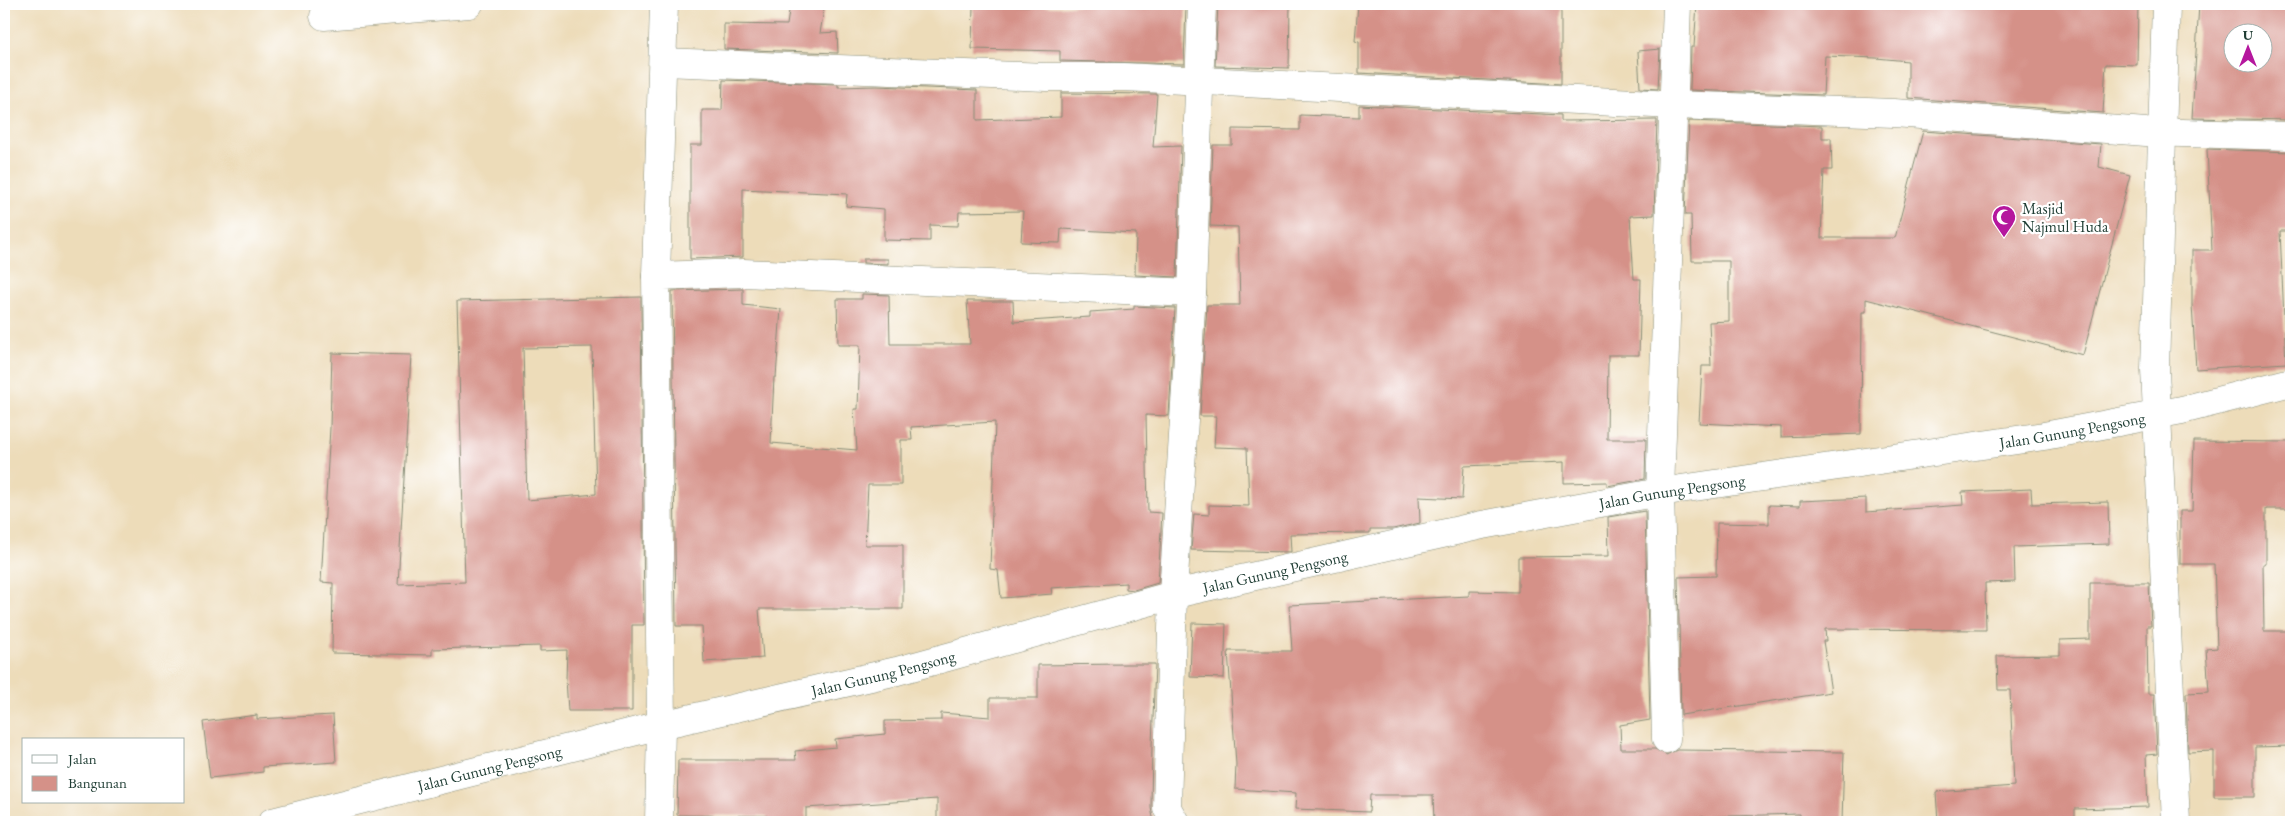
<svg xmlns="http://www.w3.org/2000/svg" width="2295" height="826" viewBox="0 0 2295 826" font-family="'EB Garamond',serif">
<rect width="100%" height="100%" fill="#fff"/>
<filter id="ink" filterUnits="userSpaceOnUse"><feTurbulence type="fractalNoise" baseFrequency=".02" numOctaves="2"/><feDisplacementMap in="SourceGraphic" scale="10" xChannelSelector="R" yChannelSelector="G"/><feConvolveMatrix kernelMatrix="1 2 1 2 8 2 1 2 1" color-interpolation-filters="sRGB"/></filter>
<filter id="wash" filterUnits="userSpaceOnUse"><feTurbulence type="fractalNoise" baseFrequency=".0096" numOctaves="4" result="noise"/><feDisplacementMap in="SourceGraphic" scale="20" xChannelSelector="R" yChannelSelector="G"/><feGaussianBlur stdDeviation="1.12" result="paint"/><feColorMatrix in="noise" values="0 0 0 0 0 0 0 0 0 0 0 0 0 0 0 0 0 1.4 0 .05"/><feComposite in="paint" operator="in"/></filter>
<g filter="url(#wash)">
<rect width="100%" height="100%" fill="#eddcb9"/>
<g id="blocks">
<g fill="#d59188" fill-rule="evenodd">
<polygon points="790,4 825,4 820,33 837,32 838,53 724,49 724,24 787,25"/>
<polygon points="973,4 1058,7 1090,4 1186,4 1184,64 1060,61 1060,51 972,49"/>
<polygon points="1218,4 1290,4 1289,68 1215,66"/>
<polygon points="1358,4 1561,4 1561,84 1359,73 1359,42 1355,41"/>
<polygon points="1697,4 2138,4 2137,65 2106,64 2103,113 1908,98 1908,61 1876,58 1825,56 1823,95 1690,90 1691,47 1694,47"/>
<path d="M2199,4h92v116l-99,-2zM2232,32h30v30h-30z"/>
<polygon points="1660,49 1658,89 1640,88 1638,51"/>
<polygon points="723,80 838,84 838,87 877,86 977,90 977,120 1061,117 1061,93 1157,94 1153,147 1181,146 1177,277 1135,275 1136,233 1061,229 1060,243 1021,242 1023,211 959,212 958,226 930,225 930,241 884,240 884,209 846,206 847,194 743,189 743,257 690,259 690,145 702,145 702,110 722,110"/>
<polygon points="1359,105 1561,115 1561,121 1657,120 1654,215 1630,216 1634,279 1641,279 1639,355 1608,355 1607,439 1646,439 1645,479 1607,486 1607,482 1564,483 1564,462 1464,466 1462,499 1419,497 1420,523 1393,529 1370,529 1370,533 1290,534 1291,552 1191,550 1194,514 1209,515 1209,505 1249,506 1247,448 1214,447 1216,416 1200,416 1207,305 1240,305 1238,227 1210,226 1213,145 1232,145 1232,129 1300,130 1300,115 1359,117"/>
<polygon points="1689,121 1822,126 1822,138 1831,138 1832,170 1824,170 1821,238 1895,238 1923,131 2101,144 2099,167 2130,175 2083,355 1866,299 1866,312 1862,312 1861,434 1781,437 1781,427 1699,423 1702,366 1711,366 1709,322 1729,321 1729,261 1692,261 1691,215 1685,215"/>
<polygon points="2207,149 2291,152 2291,184 2289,184 2290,231 2280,231 2286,363 2196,369 2192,305 2192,250 2212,250"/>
<polygon points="863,259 888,259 888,264 863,263"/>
<polygon points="743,289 743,305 781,309 776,377 774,377 771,443 857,450 854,409 858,409 860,345 838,345 837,299 862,299 862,294 889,295 890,344 970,344 967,301 1013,301 1014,322 1090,317 1090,312 1134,309 1134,306 1175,308 1169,416 1146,415 1148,512 1162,513 1158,583 1134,590 1126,589 1126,583 1051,588 1052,594 1001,598 998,570 990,569 995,422 911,427 912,440 901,440 901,485 868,485 865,545 903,545 903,609 759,609 763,658 704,662 702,626 676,626 672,291"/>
<path d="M641,297l3,328h-12v86h-64l-2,-32 1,-29 -27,1v-5l-108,3v6l-100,-2 1,-70 -12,-1 9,-154 2,-75 79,2 -13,229 67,-2 -8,-281zM592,347l4,147 -69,6 -4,-152z"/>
<polygon points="2194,441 2291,442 2291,509 2266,509 2266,564 2263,564 2264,631 2291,631 2291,746 2255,747 2255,797 2214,797 2214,751 2188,752 2186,693 2209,692 2206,649 2217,648 2214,564 2180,564 2180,511 2192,511"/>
<polygon points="2031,489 2032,504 2108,502 2109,544 2014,547 2015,582 1985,583 1986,630 1825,629 1826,641 1823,641 1831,692 1681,715 1678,577 1716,576 1717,523 1769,524 1769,505 1800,506 1800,501 1866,498 1866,512 1963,505 1962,492"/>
<polygon points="1645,511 1650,720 1620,725 1621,749 1655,749 1666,755 1677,750 1844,752 1842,822 1800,822 1800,814 1660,818 1660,822 1434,822 1433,795 1370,795 1369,812 1295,809 1296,793 1235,789 1236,764 1228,651 1292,651 1289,605 1469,596 1469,591 1518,592 1518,557 1609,556 1608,517"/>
<polygon points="2090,583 2149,583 2151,626 2147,626 2148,694 2154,694 2157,754 2146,755 2148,807 2075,809 2075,822 1938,822 1936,792 2014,786 2010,690 1998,690 1997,656 2060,655 2060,640 2090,639"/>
<polygon points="1192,623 1226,624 1224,678 1190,677"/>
<polygon points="1126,664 1155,664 1152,746 1151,808 1154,822 937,822 937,799 806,808 806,822 767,822 767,816 677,815 678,760 796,760 795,751 836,747 835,739 885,734 885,721 941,720 941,713 990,717 990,698 1038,698 1038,665"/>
<polygon points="257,715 257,719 333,715 336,762 263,767 263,772 210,778 203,722"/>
</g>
</g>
</g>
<g filter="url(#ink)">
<use href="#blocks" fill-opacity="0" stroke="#868c76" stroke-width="1"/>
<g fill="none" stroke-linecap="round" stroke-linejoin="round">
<g stroke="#868c76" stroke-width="29">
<g id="street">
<polyline points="324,16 469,4"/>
<polyline points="663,62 1046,77 1124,77 1673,105 1894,113 2146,132 2291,136"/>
<polyline points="656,276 664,4"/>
<polyline points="2157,414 2176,822"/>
<polyline points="1666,739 1660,492 1677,4"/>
<polyline points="659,822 661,725 656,276 744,273 1192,293"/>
<polyline points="1175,822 1167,808 1173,594 1192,293 1202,4"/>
</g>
</g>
<g stroke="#868c76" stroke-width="29">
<g id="secondary">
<polyline points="2157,414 2155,369 2166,4"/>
<path id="s1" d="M272,822l389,-97 236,-54 291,-80 294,-66 178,-33 384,-56 138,-26 109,-28"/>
</g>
</g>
<use href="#street" stroke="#fff" stroke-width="28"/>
<use href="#secondary" stroke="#fff" stroke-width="28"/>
</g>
</g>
<defs>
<g id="mosque-pin" transform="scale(1.25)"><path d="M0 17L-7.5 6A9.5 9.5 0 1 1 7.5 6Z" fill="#b5179e" stroke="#fff"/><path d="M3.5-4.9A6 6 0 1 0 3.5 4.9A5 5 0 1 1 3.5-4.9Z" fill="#fff"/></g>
</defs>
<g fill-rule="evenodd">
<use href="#mosque-pin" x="2004" y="217"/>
</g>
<g text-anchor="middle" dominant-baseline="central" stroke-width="4.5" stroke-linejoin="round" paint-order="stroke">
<g font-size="16" fill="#1f3d34" stroke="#fff" text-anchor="start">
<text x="2022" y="208">Masjid<tspan x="2022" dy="18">Najmul Huda</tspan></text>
</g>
<g font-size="16" fill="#1f3d34" stroke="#fff">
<text stroke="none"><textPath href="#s1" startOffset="1844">Jalan Gunung Pengsong</textPath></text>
<text stroke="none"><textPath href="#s1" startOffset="1439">Jalan Gunung Pengsong</textPath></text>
<text stroke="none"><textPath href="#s1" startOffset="1034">Jalan Gunung Pengsong</textPath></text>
<text stroke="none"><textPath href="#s1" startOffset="629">Jalan Gunung Pengsong</textPath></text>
<text stroke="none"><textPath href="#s1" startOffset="224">Jalan Gunung Pengsong</textPath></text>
</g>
</g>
<rect width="2295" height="826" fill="none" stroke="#fff" stroke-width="20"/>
<rect x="22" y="738" width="162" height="65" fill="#ffffff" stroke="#a5b1ae"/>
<rect x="32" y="755" width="25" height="8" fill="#ffffff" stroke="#a5b1ae"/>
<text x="68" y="764" font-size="15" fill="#1f3d34">Jalan</text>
<rect x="32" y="776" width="25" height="15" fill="#d59188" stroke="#a5b1ae"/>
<text x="68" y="788" font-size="15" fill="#1f3d34">Bangunan</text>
<g transform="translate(2248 48)"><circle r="24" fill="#ffffff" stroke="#a5b1ae"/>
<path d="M0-4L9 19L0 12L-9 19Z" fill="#b5179e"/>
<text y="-8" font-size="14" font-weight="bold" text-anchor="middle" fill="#1f3d34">U</text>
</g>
</svg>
